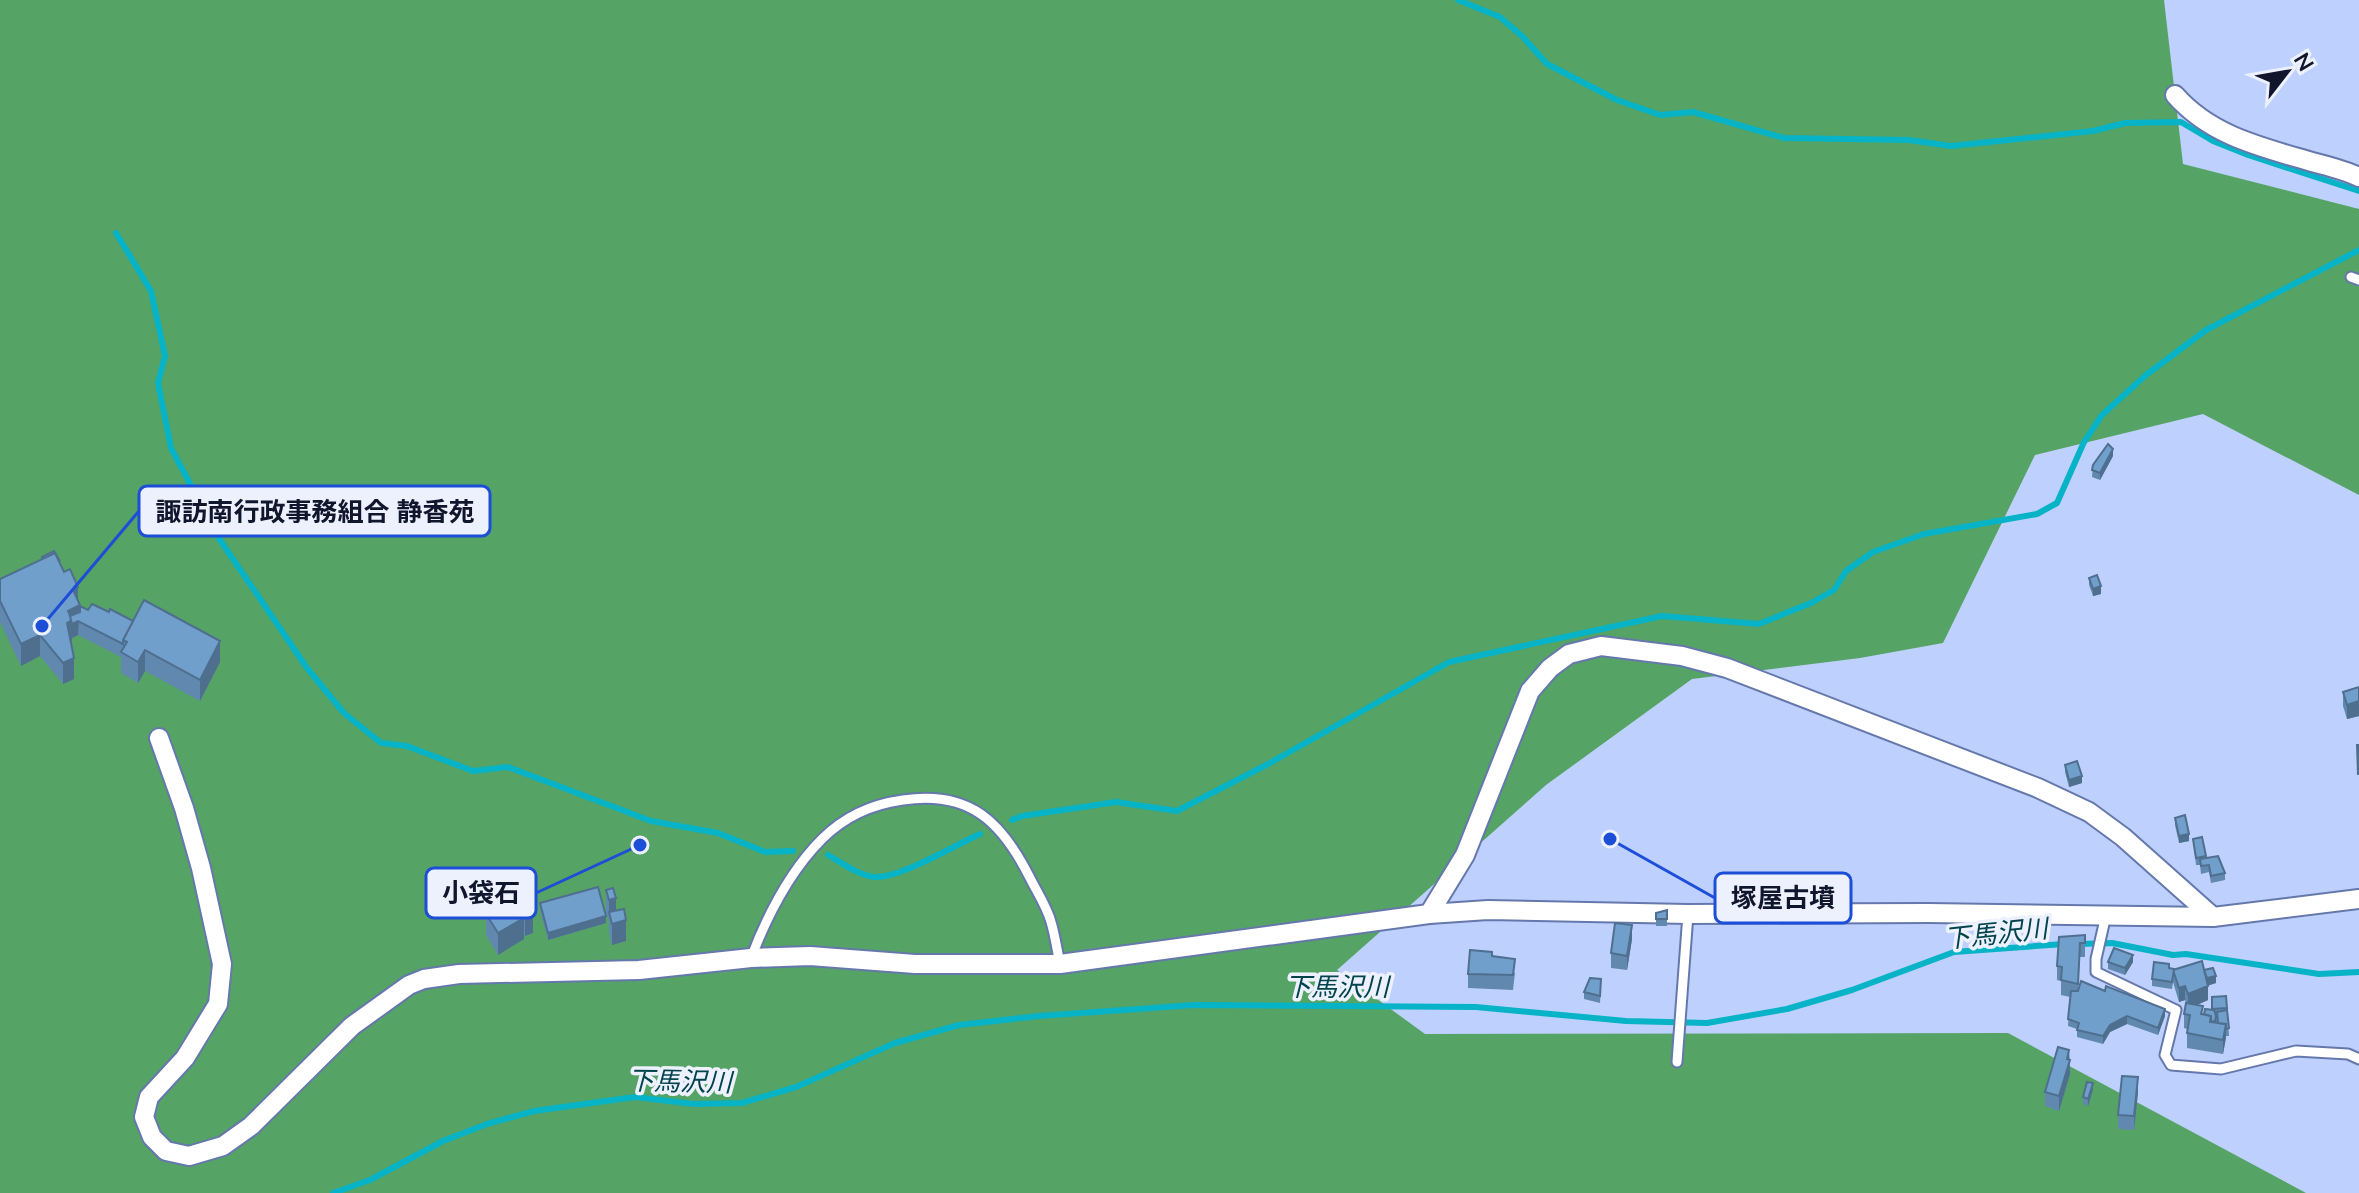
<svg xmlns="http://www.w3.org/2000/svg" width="2359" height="1193" viewBox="0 0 2359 1193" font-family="Mulish,'Noto Sans JP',sans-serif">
<rect width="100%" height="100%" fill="#bed0fe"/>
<polygon fill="#55a365" points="0,0 2164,0 2183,164 2359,209 2359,495 2203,414 2035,455 1943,643 1860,658 1692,679 1546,785 1337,970 1425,1034 2008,1033 2306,1193 0,1193"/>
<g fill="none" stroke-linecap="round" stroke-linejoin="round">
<g stroke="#06b3c7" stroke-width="6">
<polyline points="1458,0 1500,17 1523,37 1547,64 1617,100 1660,115 1693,112 1784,138 1909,140 1951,146 2093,131 2125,123 2181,122 2213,141 2248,155 2359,191"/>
<polyline points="116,233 151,291 165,356 158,383 171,448 220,540 307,668 344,713 381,743 407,746 473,771 508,767 651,821 718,833 765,852 793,851"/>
<polyline points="1012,820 1022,816 1116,802 1177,811 1268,764 1449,662 1662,616 1759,624 1811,603 1834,590 1846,571 1873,552 1924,534 2037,514 2057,503 2084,442 2102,415 2146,375 2206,330 2359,250"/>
<path d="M828,855c14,8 30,20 46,22 25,2 81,-32 106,-43"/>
<polyline points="2079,944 2112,943 2173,955 2186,954 2319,974 2359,972"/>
<polyline points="333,1193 370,1180 443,1141 487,1124 534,1111 635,1097 694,1104 742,1103 796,1087 895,1043 959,1025 1039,1016 1194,1005 1476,1007 1626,1021 1707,1023 1787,1009 1852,990 1954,952 2064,944"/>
</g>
<g stroke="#6578ac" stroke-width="13">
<g id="lane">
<polyline points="2351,277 2359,280"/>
<polyline points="2106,915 2096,959 2096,972 2176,1010 2165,1055 2171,1065 2221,1069 2296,1051 2348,1054 2359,1059"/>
<path d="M751,958c16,-42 39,-87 71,-119 22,-22 51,-35 81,-39 67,-10 99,22 127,78 7,14 17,29 21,44 4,13 6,28 9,42"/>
<polyline points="1677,1062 1688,914"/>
</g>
</g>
<g stroke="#6578ac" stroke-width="22">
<g id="street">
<path d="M2175,95c36,41 86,52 137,67 16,4 32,8 47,15"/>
<polyline points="159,738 184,808 201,868 222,964 218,1004 185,1058 149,1097 144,1117 152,1137 166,1151 189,1156 223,1146 251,1126 352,1026 409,985 424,979 459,974 639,970 751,958 810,956 915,964 1060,964 1429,914 1488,910 1688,914 1928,913 2213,917 2359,899"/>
<polyline points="1429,914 1465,855 1530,691 1550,668 1569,654 1601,646 1682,656 1727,668 2038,788 2089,812 2123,837 2213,917"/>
</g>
</g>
<use href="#lane" stroke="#fff" stroke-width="9"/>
<use href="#street" stroke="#fff" stroke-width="18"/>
</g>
<g fill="#6189af">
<polygon points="2113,456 2100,480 2092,477 2093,465"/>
<polygon points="42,557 60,563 80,606 88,610 109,612 133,621 220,662 200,701 145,671 138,683 121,673 121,657 78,635 72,638 72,641 71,642 74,679 63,684 40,656 21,666 0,622 0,579 42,559"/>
<polygon points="2089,578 2101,594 2093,596 2089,585"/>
<polygon points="2359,687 2359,716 2347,719 2343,706 2343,692"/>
<polygon points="2065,765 2082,783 2069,787 2065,772"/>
<polygon points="2175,818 2189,841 2179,843 2175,825"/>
<polygon points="2202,837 2206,858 2225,873 2225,880 2211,883 2209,872 2201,874 2200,865 2196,865 2193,839"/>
<polygon points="606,890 616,911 626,941 612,945 609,933 609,921 606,912"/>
<polygon points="540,903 606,923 548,940 540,911"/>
<polygon points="520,905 533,933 525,936 524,935 524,939 498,955 486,935 486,914 520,912"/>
<polygon points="1667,910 1667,926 1656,926 1656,913"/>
<polygon points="2085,935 2085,957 2080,957 2078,990 2165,1016 2158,1035 2127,1024 2110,1032 2103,1044 2077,1037 2077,1029 2068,1026 2070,997 2061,995 2061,981 2057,980 2057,966"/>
<polygon points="1632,939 1627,970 1611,968 1611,953"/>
<polygon points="1492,957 1515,973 1513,990 1468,988 1468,974"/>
<polygon points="2108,962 2133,962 2125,975 2108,969"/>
<polygon points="2169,968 2174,970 2204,972 2216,983 2208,985 2208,1000 2197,1005 2203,1014 2212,1010 2212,997 2226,996 2229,1036 2226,1036 2223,1054 2187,1048 2187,1029 2184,1028 2184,1014 2186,1003 2185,1000 2179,1002 2173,982 2172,989 2152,986 2152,979"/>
<polygon points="1601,987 1600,1003 1584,999 1584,992"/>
<polygon points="2069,1050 2070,1074 2059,1111 2045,1106 2045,1092"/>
<polygon points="2093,1090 2088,1106 2083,1104 2083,1097"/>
<polygon points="2138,1092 2134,1130 2118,1129 2118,1115"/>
</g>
<g fill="#4f6f8f">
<polygon points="2113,449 2113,456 2100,480 2100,473"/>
<polygon points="2101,586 2101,594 2093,596 2093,589"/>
<polygon points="78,587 78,606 80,605 78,635 72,638 72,641 67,644 68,611 73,590"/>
<polygon points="40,635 40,656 21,666 21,644"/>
<polygon points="220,641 220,662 200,701 200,680"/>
<polygon points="145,650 145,671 138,683 138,662"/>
<polygon points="74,658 74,679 63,684 63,663"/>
<polygon points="2359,701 2359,716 2347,719 2347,705"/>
<polygon points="2082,776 2082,783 2069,787 2069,780"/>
<polygon points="2189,834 2189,841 2179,843 2179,836"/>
<polygon points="616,898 616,919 609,912 609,921 609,900"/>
<polygon points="533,911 533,933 525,936 525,915"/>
<polygon points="606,916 606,923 548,940 548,933"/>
<polygon points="524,918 524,939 498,955 498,933"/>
<polygon points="626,920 626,941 612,945 612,924"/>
<polygon points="1632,925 1632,939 1627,970 1627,956"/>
<polygon points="2133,955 2133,962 2125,975 2125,968"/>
<polygon points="2216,976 2216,983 2207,986 2207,978"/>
<polygon points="2185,986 2185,1000 2179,1002 2179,988"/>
<polygon points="2208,986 2208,1000 2188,1009 2188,994"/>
<polygon points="2165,1009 2165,1016 2158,1035 2158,1028"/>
<polygon points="2127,1016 2127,1024 2110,1032 2103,1044 2103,1036 2110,1025"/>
<polygon points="2226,1024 2226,1038 2223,1054 2223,1040"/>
<polygon points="2069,1050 2070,1074 2059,1111 2059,1096"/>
<polygon points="2138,1077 2138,1092 2134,1130 2134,1116"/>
<polygon points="2093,1083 2093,1090 2088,1106 2088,1099"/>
</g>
<g fill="#719fcc" stroke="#4f6f8f" stroke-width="2">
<polygon points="2108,444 2113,449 2100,473 2092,470 2093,465"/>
<polygon points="54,551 60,561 55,553 44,559 42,557"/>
<polygon points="55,553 64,572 70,569 78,587 73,590 80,605 68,611 72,620 67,623 74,658 63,663 40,635 21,644 0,601 0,579"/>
<polygon points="2097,575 2101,586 2093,589 2089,578"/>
<polygon points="144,600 220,641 200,680 145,650 138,662 121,652 127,642 123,640"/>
<polygon points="92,604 109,612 110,609 133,621 123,640 123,644 78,621 72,624 70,616 80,612 80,606 88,610"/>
<polygon points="2359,687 2359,701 2347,705 2343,692"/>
<polygon points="2357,745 2359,745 2359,774 2358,774"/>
<polygon points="2077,761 2082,776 2069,780 2065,765"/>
<polygon points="2185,815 2189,834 2179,836 2175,818"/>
<polygon points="2202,837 2206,856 2196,858 2193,839"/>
<polygon points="2218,856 2225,873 2211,876 2209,865 2201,866 2200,859"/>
<polygon points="598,887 606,916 548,933 540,903"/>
<polygon points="613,888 616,898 609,900 606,890"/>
<polygon points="512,898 524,918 498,933 486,914"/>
<polygon points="624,909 626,920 612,924 609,912"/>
<polygon points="1667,910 1667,919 1656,919 1656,913"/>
<polygon points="1615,923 1632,925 1627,956 1611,953"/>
<polygon points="2085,935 2085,943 2080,943 2078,984 2061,980 2062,967 2057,966 2059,937"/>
<polygon points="2114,948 2133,955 2125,968 2108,962"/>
<polygon points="1470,950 1492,952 1492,956 1515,959 1513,975 1468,974"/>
<polygon points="2202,961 2208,986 2188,994 2185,986 2179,988 2173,970"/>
<polygon points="2154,962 2169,964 2169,968 2174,969 2172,982 2152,979"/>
<polygon points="2213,968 2216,976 2207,978 2204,970"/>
<polygon points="1590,978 1601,979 1600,996 1584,992"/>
<polygon points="2081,981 2105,991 2106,986 2165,1009 2158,1028 2127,1016 2110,1025 2103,1036 2077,1030 2079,1023 2068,1019 2071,991 2078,991"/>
<polygon points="2226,996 2227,1008 2212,1009 2212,997"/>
<polygon points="2186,1003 2203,1006 2201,1014 2211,1016 2210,1022 2226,1024 2223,1040 2187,1033 2190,1015 2184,1014"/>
<polygon points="2205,1009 2214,1010 2216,1016 2215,1022 2211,1021 2211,1016 2204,1014"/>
<polygon points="2227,1010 2229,1028 2226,1029 2226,1024 2218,1023 2217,1012"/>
<polygon points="2058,1047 2069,1050 2067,1059 2070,1060 2059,1096 2045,1092"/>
<polygon points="2122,1076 2138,1077 2134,1116 2118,1115"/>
<polygon points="2087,1082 2093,1083 2088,1099 2083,1097"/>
</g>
<g text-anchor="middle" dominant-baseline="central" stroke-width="7" stroke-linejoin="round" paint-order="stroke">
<g font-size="26" font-style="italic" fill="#01444c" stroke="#edf1fd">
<text transform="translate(1996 933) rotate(-6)">下馬沢川</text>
<text x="1337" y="986">下馬沢川</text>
<text transform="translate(680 1081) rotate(1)">下馬沢川</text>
</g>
</g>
<path fill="none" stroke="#1d4ed8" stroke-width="3" d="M42 626L139 511M640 845L536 893M1610 839L1715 898"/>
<g fill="#1d4ed8" stroke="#edf1fd" stroke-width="3">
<circle cx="42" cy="626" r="8"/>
<circle cx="640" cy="845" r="8"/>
<circle cx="1610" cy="839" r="8"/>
</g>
<g fill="#edf1fd" stroke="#1d4ed8" stroke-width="3">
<rect x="139" y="486" width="351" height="50" rx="8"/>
<rect x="426" y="868" width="110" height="50" rx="8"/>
<rect x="1715" y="873" width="136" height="50" rx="8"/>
</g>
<g font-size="26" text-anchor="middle" font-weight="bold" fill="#10162b">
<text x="315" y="521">諏訪南行政事務組合 静香苑</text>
<text x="481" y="902">小袋石</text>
<text x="1783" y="907">塚屋古墳</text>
</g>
<g transform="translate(2287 72) rotate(59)" stroke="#edf1fd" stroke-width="6" paint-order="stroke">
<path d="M0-6L14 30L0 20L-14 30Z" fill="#10162b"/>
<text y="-12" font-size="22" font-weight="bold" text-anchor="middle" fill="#10162b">N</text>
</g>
</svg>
